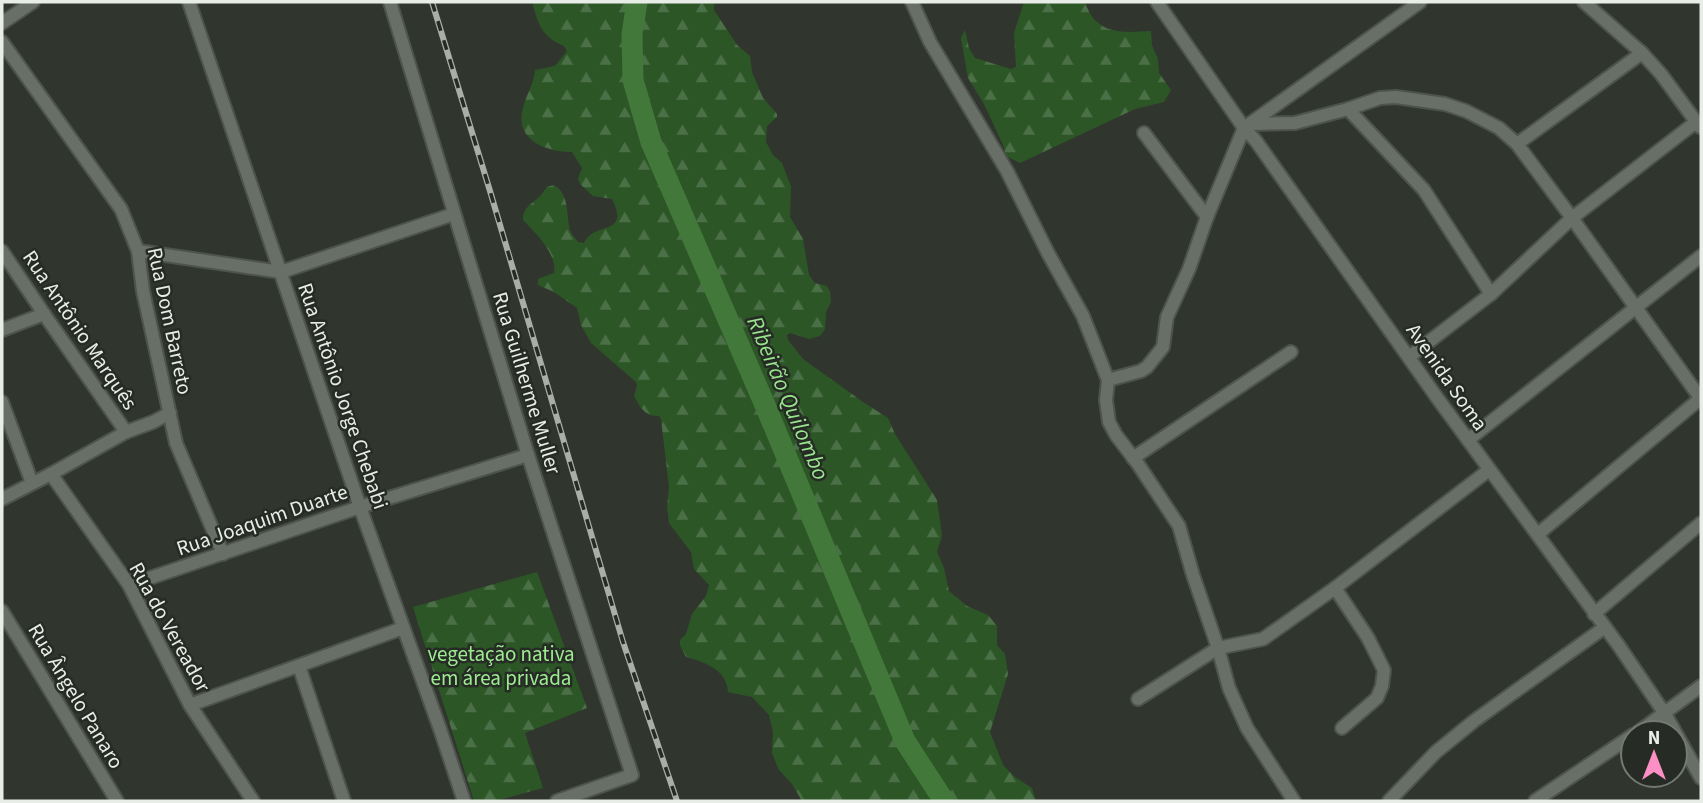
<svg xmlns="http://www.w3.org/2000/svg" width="1703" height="803" viewBox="0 0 1703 803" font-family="'Source Sans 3',sans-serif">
<defs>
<pattern id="forest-firs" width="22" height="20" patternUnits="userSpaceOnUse" patternTransform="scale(1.75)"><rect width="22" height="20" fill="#2c5626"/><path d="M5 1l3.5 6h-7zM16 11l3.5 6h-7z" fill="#4b6f46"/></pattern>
</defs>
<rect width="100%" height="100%" fill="#30362e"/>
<g fill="url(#forest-firs)">
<path d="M532,2h182v8l23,35 13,11 2,16 11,26 14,16v3l-10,9 -1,16 7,13 9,8 9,24 -1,30 13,22 6,36 6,8 12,3 3,6 1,10 -5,10 -1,17 -5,7 -11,3 -19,-6 -3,2 1,5 15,19 60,43 25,16 7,16 42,66 5,36 -5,16 7,16 5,23 18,15 21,9 9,11v19l8,9 3,20 -18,58 13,33 12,12 17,11 4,13h-234l-10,-17 -13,-14 -7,-17 1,-21 -4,-17 -17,-18 -24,-5c-1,-23 -24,-30 -42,-35l-6,-12v-5l6,-6 6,-20 14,-18 3,-11 -15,-16 -3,-17 -22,-29 -2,-16 2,-20 -8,-68 -2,-3c-15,0 -18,-8 -25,-20l3,-10 -1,-4 -45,-39 -10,-18 -4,-17 -23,-16 -16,-7v-6l16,-6c4,-18 -19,-41 -31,-53 0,-13 8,-15 16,-23 2,-1 7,-9 8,-10l7,-2c17,10 11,32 17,48 2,3 5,6 7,9l6,1c9,-22 47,-6 28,-44l-19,-3 -13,-12 -2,-5 4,-11 -10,-16c-26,0 -58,-12 -49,-44 3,-13 11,-24 12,-38l20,-4 12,-15 -3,-5c-22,-9 -26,-22 -32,-44z"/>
<path d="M1024,2h60c4,6 6,14 12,19 14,14 37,11 55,10l1,14 6,14 1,14 12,17 -7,12 -29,7 -115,54 -14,-7 -2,-9 -20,-43 -16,-26 -7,-40 4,-8 4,18 6,10 36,11 5,-2 -2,-34z"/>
<polygon points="537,572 587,708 525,733 543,788 495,801 474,801 413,607"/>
</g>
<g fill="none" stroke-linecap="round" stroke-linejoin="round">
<polyline stroke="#42793a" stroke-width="21" points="637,2 632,34 633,80 651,142 765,405 905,741 944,801"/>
<g stroke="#4e534d" stroke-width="16">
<g id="minor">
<polyline points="189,2 360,507 440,729 464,801"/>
<polyline points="390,2 528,455 632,775 557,801"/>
<polyline points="912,2 930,42 1007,171 1048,253 1083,316 1108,380 1106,400 1109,422 1116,435 1138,464 1179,526 1193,575 1218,648 1229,688 1247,728 1294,801"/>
<polyline points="1157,2 1244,128 1256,141 1438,399 1619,646 1665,714 1701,778"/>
<polyline points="1584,2 1642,53 1661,74 1700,127"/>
<polyline points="2,23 33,2"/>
<polyline points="2,42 121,209 138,251 143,291 176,443 223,554"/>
<polyline points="1348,109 1424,190 1491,294"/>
<polyline points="1252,124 1295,123 1348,109 1380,98 1396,97 1445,104 1466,111 1499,128 1517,144 1572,218 1701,399"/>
<polyline points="1144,133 1207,217"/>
<polyline points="1517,144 1642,53"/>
<polyline points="2,251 44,314 126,432"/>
<polyline points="138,251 281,272 454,214"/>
<polyline points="2,330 44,314"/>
<polyline points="1409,357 1491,294 1572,218 1696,122"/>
<polyline points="1108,380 1141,371 1147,367 1163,347 1167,317 1189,269 1207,217 1244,128 1420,2"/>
<polyline points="2,402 32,483"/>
<polyline points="1468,440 1701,256"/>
<polyline points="1133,458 1291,352"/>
<polyline points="51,474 129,585 190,705 253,801"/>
<polyline points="2,499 51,474 126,432 153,422 170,413"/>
<polyline points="1538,534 1701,398"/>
<polyline points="129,585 360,507 528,455"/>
<polyline points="1335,588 1368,638 1384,670 1382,686 1377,698 1342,728"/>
<polyline points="2,611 117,801"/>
<polyline points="1594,614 1701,523"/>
<polyline points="299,666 344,801"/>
<polyline points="1138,699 1218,648 1263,639 1335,588 1489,470"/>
<polyline points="190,705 403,628"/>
<polyline points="1637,733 1701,686"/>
<polyline points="1389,801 1436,752 1474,721 1605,627"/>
<polyline points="1535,801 1633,735"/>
</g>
</g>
<use href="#minor" stroke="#686f67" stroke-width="12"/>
<g stroke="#a9aea7" stroke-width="6">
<polyline id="rail" points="432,2 490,191 623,642 677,801"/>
</g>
<use href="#rail" stroke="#262c25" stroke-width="3.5" stroke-dasharray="10" stroke-linecap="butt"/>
</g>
<g text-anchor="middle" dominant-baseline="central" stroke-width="5" stroke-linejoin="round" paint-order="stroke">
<g font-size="21" fill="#e9ede8" stroke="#262c25">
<text transform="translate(170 321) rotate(78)">Rua Dom Barreto</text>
<text transform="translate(80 330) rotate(56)">Rua Antônio Marquês</text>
<text transform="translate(1447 377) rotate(55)">Avenida Soma</text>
<text transform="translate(527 383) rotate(73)">Rua Guilherme Muller</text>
<text transform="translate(343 396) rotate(71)">Rua Antônio Jorge Chebabi</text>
<text transform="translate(262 520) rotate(-19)">Rua Joaquim Duarte</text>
<text transform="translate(170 627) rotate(61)">Rua do Vereador</text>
<text transform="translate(76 696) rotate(59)">Rua Ângelo Panaro</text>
</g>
<g font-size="21" fill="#9eeb92" stroke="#262c25">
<text x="501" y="654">vegetação nativa<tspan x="501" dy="24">em área privada</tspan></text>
</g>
<g font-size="23" font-style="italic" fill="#99e58d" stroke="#262c25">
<text transform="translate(788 398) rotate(67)">Ribeirão Quilombo</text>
</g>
</g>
<rect width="1703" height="803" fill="none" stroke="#e9ede8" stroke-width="7"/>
<g transform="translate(1654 754)"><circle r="33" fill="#262c25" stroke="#747973" stroke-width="2"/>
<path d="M0-5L12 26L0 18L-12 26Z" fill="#fc8fc3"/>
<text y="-10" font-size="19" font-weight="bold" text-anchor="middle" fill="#e9ede8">N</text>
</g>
</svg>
